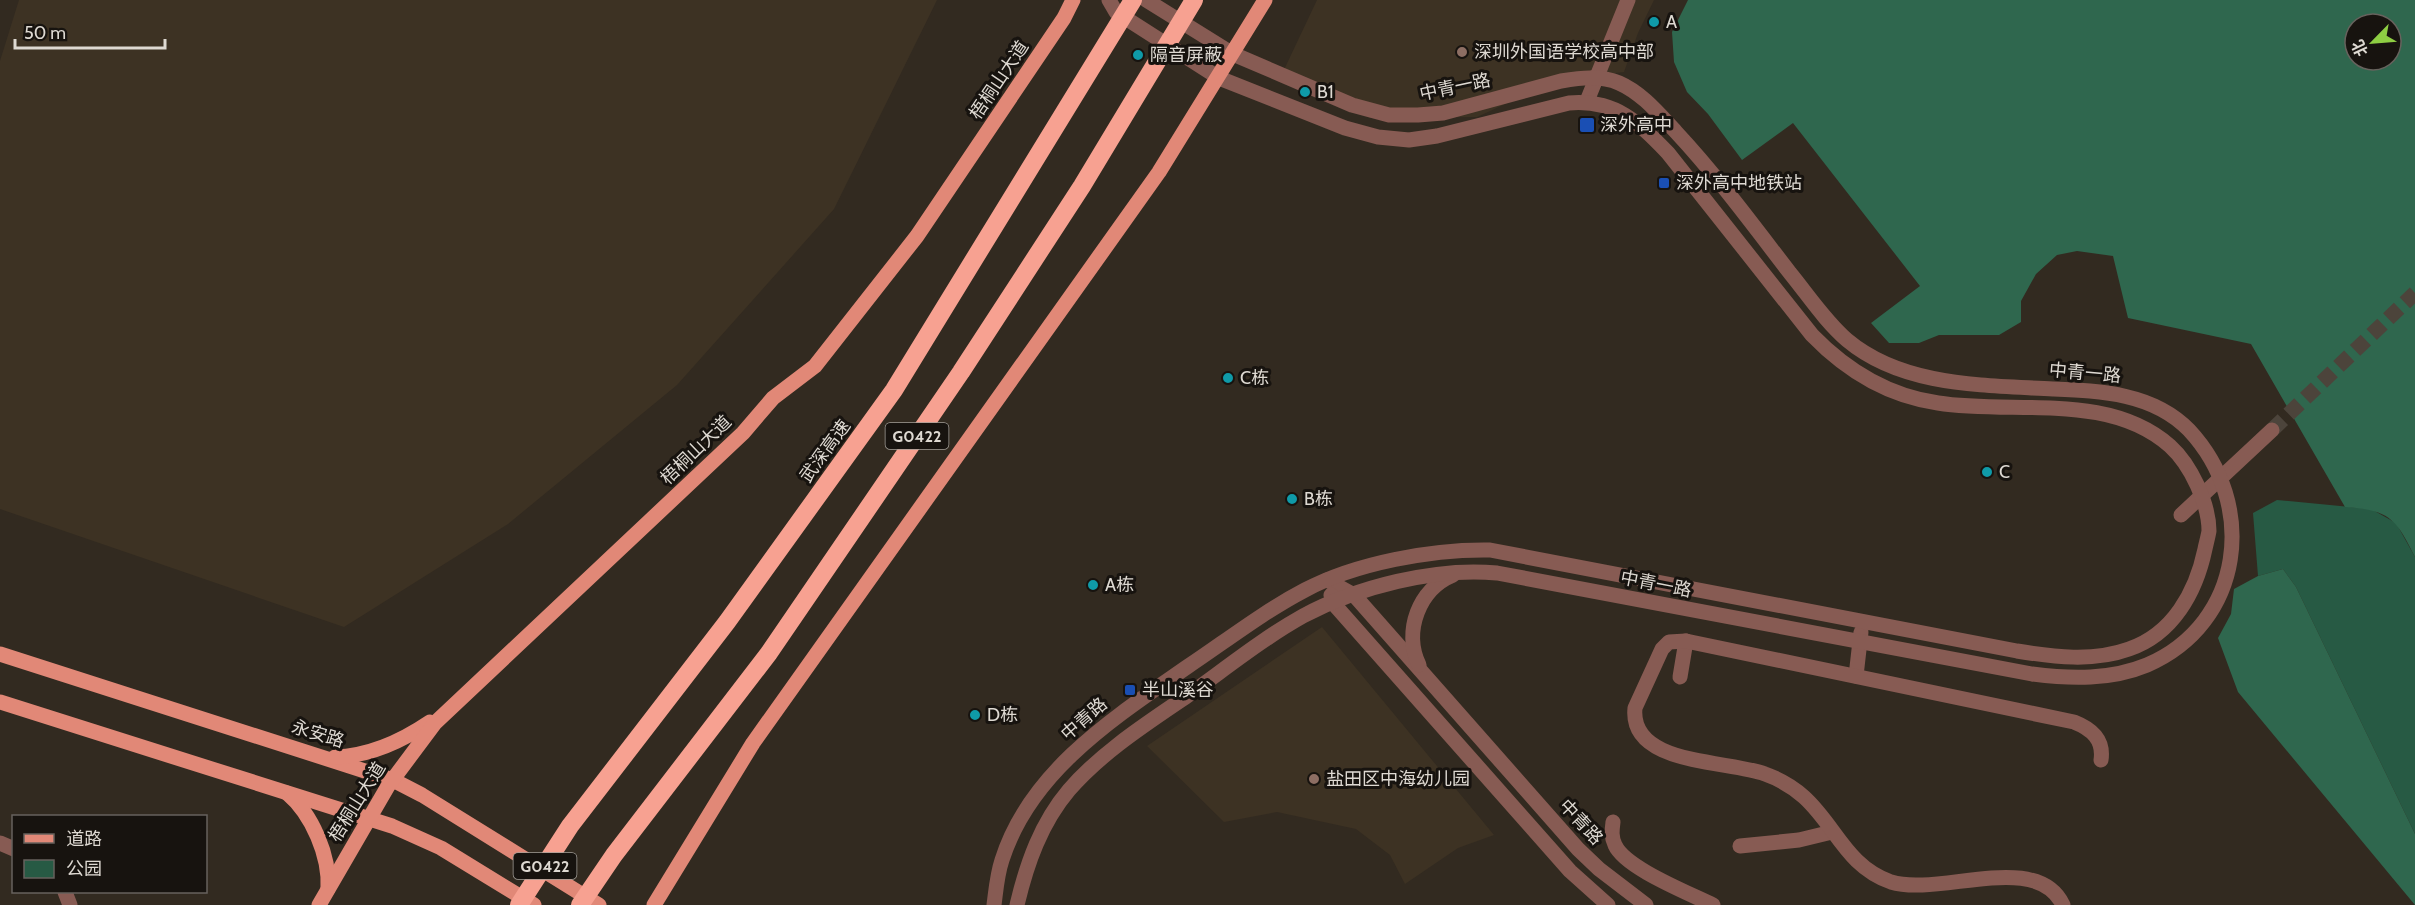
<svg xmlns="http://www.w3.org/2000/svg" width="2415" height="905" viewBox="0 0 2415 905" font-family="Cabin,'Noto Sans SC',sans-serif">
<rect width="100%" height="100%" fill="#322a20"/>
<g fill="#3d3223">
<polygon points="19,0 937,0 834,209 677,385 508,524 344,627 0,509 0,61"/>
<polygon points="1317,0 1654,0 1638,33 1624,72 1558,80 1477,117 1370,118 1282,74"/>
<polygon points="1322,627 1494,835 1458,848 1405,884 1390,855 1356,829 1277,812 1224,822 1147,746"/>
</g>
<polygon fill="#275a44" points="2277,500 2371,509 2396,523 2415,557 2415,834 2296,587 2283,569 2258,576 2253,513"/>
<g fill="#2f674e" fill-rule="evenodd">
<path d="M1688,0h727v557c-19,-39 -26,-47 -70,-50l-94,-163 -123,-26 -15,-62 -36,-5 -20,4 -21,19 -15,27v21l-22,13h-60l-20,8h-30l-18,-20 49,-37 -127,-163 -51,37 -34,-46 -21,-22 -13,-30 -2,-30zM2355,24h36v36h-36z"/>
<polygon points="2283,569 2296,587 2415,834 2415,905 2238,692 2218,638 2231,614 2234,589 2258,576"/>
</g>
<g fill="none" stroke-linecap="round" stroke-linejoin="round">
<polyline stroke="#4c443b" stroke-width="15" stroke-dasharray="15 8" stroke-linecap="butt" points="2272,430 2415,293"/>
<g stroke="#875b53" stroke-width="15">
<polyline points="1587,101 1628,0"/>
<polyline points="2181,515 2272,430"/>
<polyline points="1327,580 1354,595 1578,849 1599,869 1646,905"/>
<polyline points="1331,595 1333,603 1570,871 1608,905"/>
<path d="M1419,665c-16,-34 0,-76 34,-90"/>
<polyline points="1856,676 1861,632"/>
<polyline points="1680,677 1686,641"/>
<path d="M1613,822c-1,8 -2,15 2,23 10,23 74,48 98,60"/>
<polyline points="0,843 14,849"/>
<polyline points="1740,846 1799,840 1832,832"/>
<polyline points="65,892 70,905"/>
<path d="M994,905c2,-15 3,-30 8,-45 28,-89 113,-143 185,-193 39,-26 76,-55 118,-77 51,-27 127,-41 185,-40l527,101c37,6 76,11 112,-2 44,-15 67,-57 76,-100 1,-5 3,-12 4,-18 0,-27 -18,-66 -39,-85 -62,-55 -157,-31 -232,-43 -50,-7 -92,-33 -126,-68l-144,-182c-30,-31 -53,-54 -99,-50l-132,33 -28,4 -31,-3 -33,-9 -126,-50 -103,-66 -7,-12"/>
<path d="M1017,905c10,-42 24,-82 52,-115 33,-38 77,-66 118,-94 38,-27 75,-57 116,-80 54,-29 133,-49 194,-43l535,101c39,5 79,6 115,-9 97,-42 111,-161 42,-235 -36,-37 -88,-39 -136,-41 -69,-4 -150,-2 -206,-49 -22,-19 -39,-45 -57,-67 -37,-48 -73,-97 -114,-141 -17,-18 -34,-39 -57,-49 -19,-8 -39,-5 -58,-2l-118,32 -25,2h-29l-37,-10 -119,-51 -87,-54"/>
<path d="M2063,905c-26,-55 -124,-8 -172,-23 -45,-16 -55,-56 -87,-85 -11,-10 -25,-18 -39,-23 -36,-14 -136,-8 -130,-66l27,-59 7,-7 17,-1 388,81c18,7 30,18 27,38"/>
</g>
<g stroke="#e18877" stroke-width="15">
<polyline points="0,654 393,780 422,795 599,905"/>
<polyline points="0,702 392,826 441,848 534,905"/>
<path d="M335,757c34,-1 67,-16 95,-35"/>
<path d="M287,793c25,21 43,63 41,96"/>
<polyline points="319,905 388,786 435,723 743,433 773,398 815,366 917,236 1064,18 1073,0"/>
<polyline points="654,905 753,743 1159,172 1265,0"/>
</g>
<g stroke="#f7a191" stroke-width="18">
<polyline points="519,905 570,826 727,622 894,390 1133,0"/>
<polyline points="580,905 614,855 769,653 961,372 1082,186 1194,0"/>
</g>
</g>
<g fill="#0f9aa8" stroke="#17130f" stroke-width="2">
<circle cx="1654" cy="22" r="6"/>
<circle cx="1138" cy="55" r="6"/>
<circle cx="1305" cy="92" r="6"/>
<circle cx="1228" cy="378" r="6"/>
<circle cx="1987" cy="472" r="6"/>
<circle cx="1292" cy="499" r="6"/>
<circle cx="1093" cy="585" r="6"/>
<circle cx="975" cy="715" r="6"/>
</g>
<g fill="#8d6e63" stroke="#17130f" stroke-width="2">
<circle cx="1462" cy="52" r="6"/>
<circle cx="1314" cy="779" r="6"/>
</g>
<g fill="#1a4fb4" stroke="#17130f" stroke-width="2">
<rect x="1579" y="117" width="16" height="16" rx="3"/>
<rect x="1658" y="177" width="12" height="12" rx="3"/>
<rect x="1124" y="684" width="12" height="12" rx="3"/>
</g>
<g text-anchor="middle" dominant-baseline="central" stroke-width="6" stroke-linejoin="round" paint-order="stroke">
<g fill="#17130f" stroke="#a29e98" stroke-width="1.5">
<rect x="885.5" y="423" width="63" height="26" rx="4.5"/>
<rect x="513.5" y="853" width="63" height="26" rx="4.5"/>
</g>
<g font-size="16" font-weight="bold" fill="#ded9d2">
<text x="917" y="436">G0422</text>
<text x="545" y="866">G0422</text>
</g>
<g font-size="18" fill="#ded9d2" stroke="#17130f" text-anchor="start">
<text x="1666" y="22">A</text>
<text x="1474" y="52">深圳外国语学校高中部</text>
<text x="1150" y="55">隔音屏蔽</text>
<text x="1317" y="92">B1</text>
<text x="1600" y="125">深外高中</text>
<text x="1676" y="183">深外高中地铁站</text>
<text x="1240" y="378">C栋</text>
<text x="1999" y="472">C</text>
<text x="1304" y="499">B栋</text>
<text x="1105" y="585">A栋</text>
<text x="1142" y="690">半山溪谷</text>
<text x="987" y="715">D栋</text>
<text x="1326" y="779">盐田区中海幼儿园</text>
</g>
<g font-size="18" fill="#ded9d2" stroke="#17130f">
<text transform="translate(999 80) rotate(-56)">梧桐山大道</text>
<text transform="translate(1455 87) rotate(-12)">中青一路</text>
<text transform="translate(2085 373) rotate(5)">中青一路</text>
<text transform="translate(696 450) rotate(-44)">梧桐山大道</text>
<text transform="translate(825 451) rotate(-54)">武深高速</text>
<text transform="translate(1656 584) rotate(11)">中青一路</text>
<text transform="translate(1084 719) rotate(-41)">中青路</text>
<text transform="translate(318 734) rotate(17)">永安路</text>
<text transform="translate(357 802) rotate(-58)">梧桐山大道</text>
<text transform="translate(1581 822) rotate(47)">中青路</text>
</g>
</g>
<rect x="12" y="815" width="195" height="78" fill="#17130f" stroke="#67625d" stroke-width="1.5"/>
<rect x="24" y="834" width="30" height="9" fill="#e18877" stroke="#67625d" stroke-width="1.5"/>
<text x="66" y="845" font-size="18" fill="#ded9d2">道路</text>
<rect x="24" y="860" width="30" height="18" fill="#275a44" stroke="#67625d" stroke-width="1.5"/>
<text x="66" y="875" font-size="18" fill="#ded9d2">公园</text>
<g transform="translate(2373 42) rotate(245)"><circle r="28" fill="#17130f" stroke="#67625d" stroke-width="1.5"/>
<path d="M0-4.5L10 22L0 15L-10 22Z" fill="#8ece43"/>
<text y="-9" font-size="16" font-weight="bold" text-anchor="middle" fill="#ded9d2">北</text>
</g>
<path d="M15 39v9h150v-9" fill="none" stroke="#ded9d2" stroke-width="3"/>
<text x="24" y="39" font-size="18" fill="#ded9d2" stroke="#17130f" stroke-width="4.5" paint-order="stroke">50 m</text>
</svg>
